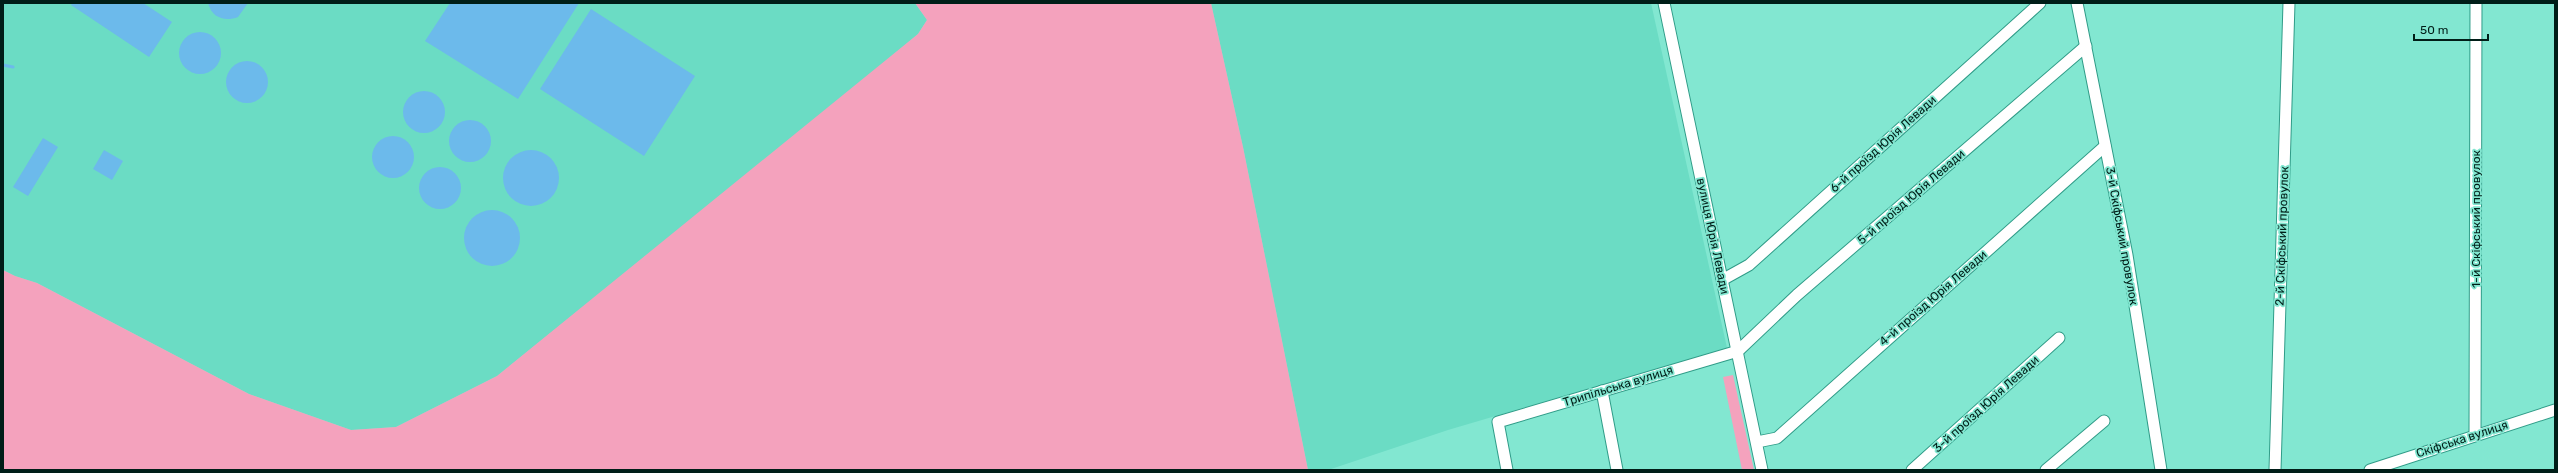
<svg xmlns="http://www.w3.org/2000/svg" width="2558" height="473" viewBox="0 0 2558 473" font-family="Rubik,sans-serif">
<rect width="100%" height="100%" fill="#82e7d1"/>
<g fill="#6bdcc4">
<polygon points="3,3 915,3 927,20 918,34 814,121 497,376 396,427 351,430 249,394 37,283 15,276 3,270"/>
<polygon points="1211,3 1651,3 1727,348 1448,430 1328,470 1308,470 1243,147"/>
</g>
<g fill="#f4a2bd">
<polygon points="915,3 1211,3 1243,147 1308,470 3,470 3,270 15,276 37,283 249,394 351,430 396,427 497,376 918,34 927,20"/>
<polygon points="1733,375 1754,470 1742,470 1723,377"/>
</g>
<g fill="#6cbaeb">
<polygon points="72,3 143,3 172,22 149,57 71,5"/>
<path d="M208,3h40l-10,14c-13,5 -26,1 -30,-14z"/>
<polygon points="450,3 579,3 518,99 425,41"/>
<polygon points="591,9 695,76 644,156 540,89"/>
<circle cx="200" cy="53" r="21"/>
<circle cx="247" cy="82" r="21"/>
<circle cx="424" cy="112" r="21"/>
<circle cx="470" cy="141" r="21"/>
<circle cx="393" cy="157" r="21"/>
<polygon points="43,138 58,147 28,196 13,187"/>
<polygon points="104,150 123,161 112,180 93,169"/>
<circle cx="531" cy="178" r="28"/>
<circle cx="440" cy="188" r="21"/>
<circle cx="492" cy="238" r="28"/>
</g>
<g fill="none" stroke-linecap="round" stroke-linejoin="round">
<polyline stroke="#6cbaeb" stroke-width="3" points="3,65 13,67"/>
<g stroke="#309c88" stroke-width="13">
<g id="minor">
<polyline points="1664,3 1762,470"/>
<polyline points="2077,3 2127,255 2161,470"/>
<polyline points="1722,280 1749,265 2040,3"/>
<polyline points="1602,391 1617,470"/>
<polyline points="2475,435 2476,3"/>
<polyline points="1757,442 1777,438 2105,146"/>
<polyline points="1507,470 1498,422 1738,351 1797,295 2086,46"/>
<polyline points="1912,470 2059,338"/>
<polyline points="2046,470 2104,421"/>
<polyline points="2275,470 2289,3"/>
<polyline points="2370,470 2555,410"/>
</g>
</g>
<use href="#minor" stroke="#fff" stroke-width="11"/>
</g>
<g text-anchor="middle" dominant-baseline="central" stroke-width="3.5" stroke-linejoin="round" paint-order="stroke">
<g font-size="12" fill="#001e18" stroke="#82e7d1">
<text transform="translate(1883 144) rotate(-42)">6-й проїзд Юрія Левади</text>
<text transform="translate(1911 197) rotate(-41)">5-й проїзд Юрія Левади</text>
<text transform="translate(2476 219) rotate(-90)">1-й Скіфський провулок</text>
<text transform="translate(1713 236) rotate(78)">вулиця Юрія Левади</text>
<text transform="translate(2122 236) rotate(80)">3-й Скіфський провулок</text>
<text transform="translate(2282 236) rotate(-88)">2-й Скіфський провулок</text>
<text transform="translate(1933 298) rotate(-41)">4-й проїзд Юрія Левади</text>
<text transform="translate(1618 386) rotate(-17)">Трипільська вулиця</text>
<text transform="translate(1986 404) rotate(-42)">3-й проїзд Юрія Левади</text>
<text transform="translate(2462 439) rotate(-18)">Скіфська вулиця</text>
</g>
</g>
<rect width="2558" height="473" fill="none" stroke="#001e18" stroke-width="8"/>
<path d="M2414 34v6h74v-6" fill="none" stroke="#001e18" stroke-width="2"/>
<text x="2420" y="34" font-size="12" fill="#001e18" stroke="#82e7d1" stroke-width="3" paint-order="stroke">50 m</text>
</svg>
